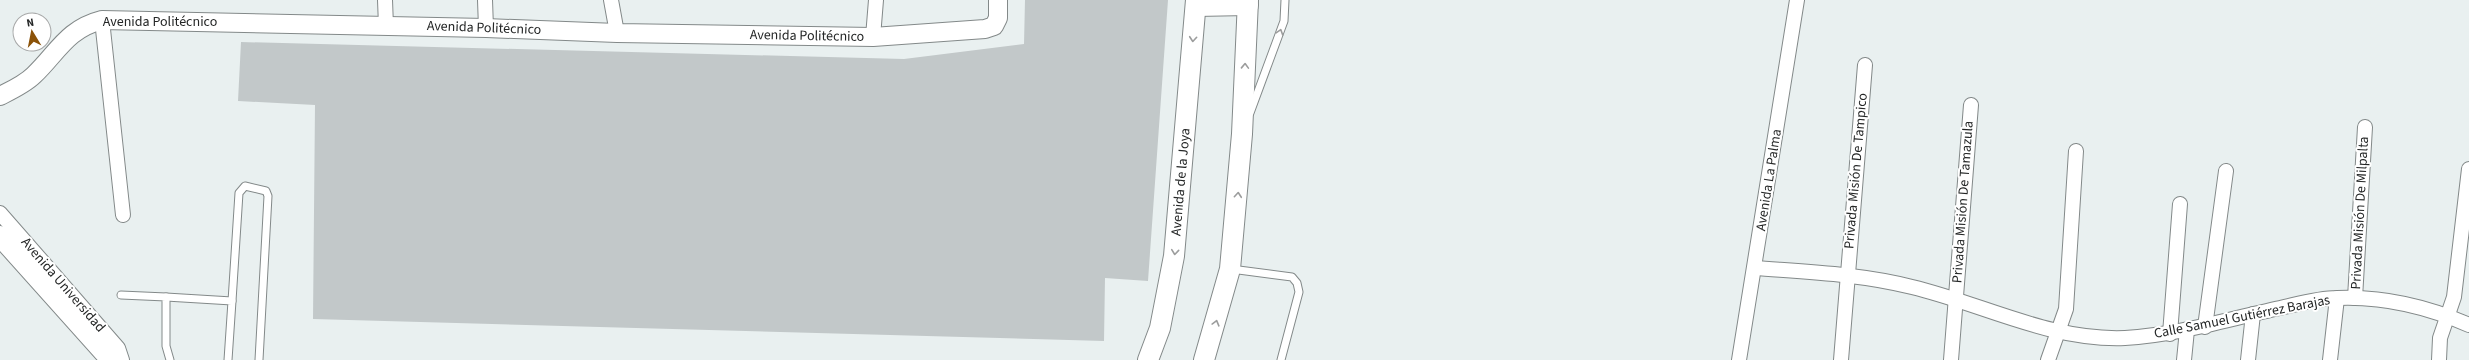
<svg xmlns="http://www.w3.org/2000/svg" width="2469" height="360" viewBox="0 0 2469 360" font-family="'Source Sans 3',sans-serif">
<rect width="100%" height="100%" fill="#e9f0f0"/>
<polygon fill="#c2c8c9" points="1025,0 1168,0 1148,281 1105,278 1104,341 313,319 315,105 238,101 241,42 904,59 1024,44"/>
<g fill="none" stroke-linecap="round" stroke-linejoin="round">
<g stroke="#838989" stroke-width="9">
<g id="service">
<polyline points="1250,113 1284,21 1285,0"/>
<polyline points="1231,269 1292,277 1297,283 1299,292 1281,360"/>
<polyline points="121,295 166,297 166,346 170,360"/>
<polyline points="166,297 232,301 228,360"/>
<polyline points="232,301 239,193 245,186 266,191 268,196 259,360"/>
</g>
</g>
<g stroke="#838989" stroke-width="16">
<g id="minor">
<polyline points="385,0 386,26"/>
<polyline points="485,0 486,28"/>
<polyline points="611,0 617,33"/>
<polyline points="102,20 123,215"/>
<polyline points="873,37 876,0"/>
<polyline points="0,213 118,348 122,360"/>
<path d="M1755,268c52,4 106,6 157,19 71,17 138,54 213,51 53,-3 103,-19 155,-30 18,-4 38,-10 57,-10 46,-2 91,9 132,27"/>
<polyline points="2355,298 2365,127"/>
<polyline points="2205,327 2226,171"/>
<polyline points="2170,334 2180,204"/>
<polyline points="1739,360 1797,0"/>
<polyline points="1841,360 1865,65"/>
<polyline points="1951,360 1971,105"/>
<polyline points="2048,360 2066,309 2076,151"/>
<polyline points="2184,360 2187,330"/>
<polyline points="2248,360 2253,314"/>
<polyline points="2330,360 2337,298"/>
<polyline points="2439,360 2440,338 2454,297 2469,169"/>
</g>
</g>
<g stroke="#838989" stroke-width="20">
<path id="tertiary" d="M0,96c12,-6 25,-12 34,-21 24,-23 33,-46 68,-55l384,8 131,5 256,4 112,-8 9,-3 4,-8v-18"/>
</g>
<g stroke="#838989" stroke-width="22">
<g id="secondary">
<polyline points="1196,6 1248,5"/>
<polyline points="0,236 111,360"/>
<polyline points="1148,360 1160,328 1174,256 1196,0"/>
<polyline points="1204,360 1230,269 1242,134 1248,0"/>
</g>
</g>
<use href="#service" stroke="#fff" stroke-width="7"/>
<use href="#minor" stroke="#fff" stroke-width="14"/>
<use href="#tertiary" stroke="#fff" stroke-width="18"/>
<use href="#secondary" stroke="#fff" stroke-width="20"/>
</g>
<defs><path id="oneway-chevron" d="M-2-3.5L2.5 0L-2 3.5" fill="none" stroke-width="1.6" stroke-linecap="round" stroke-linejoin="round"/></defs>
<g stroke="#9c9d9d">
<use href="#oneway-chevron" transform="translate(1280 32) rotate(-72)"/>
<use href="#oneway-chevron" transform="translate(1193 39) rotate(95)"/>
<use href="#oneway-chevron" transform="translate(1245 66) rotate(-88)"/>
<use href="#oneway-chevron" transform="translate(1238 195) rotate(-85)"/>
<use href="#oneway-chevron" transform="translate(1175 252) rotate(96)"/>
<use href="#oneway-chevron" transform="translate(1216 323) rotate(-75)"/>
</g>
<g text-anchor="middle" dominant-baseline="central" stroke-width="4" stroke-linejoin="round" paint-order="stroke">
<g font-size="14" fill="#242626" stroke="#fff">
<text x="160" y="22">Avenida Politécnico</text>
<text transform="translate(484 28) rotate(2)">Avenida Politécnico</text>
<text transform="translate(807 36) rotate(1)">Avenida Politécnico</text>
<text transform="translate(1856 171) rotate(-85)">Privada Misión De Tampico</text>
<text transform="translate(1769 180) rotate(-81)">Avenida La Palma</text>
<text transform="translate(1181 182) rotate(-85)">Avenida de la Joya</text>
<text transform="translate(1963 202) rotate(-86)">Privada Misión De Tamazula</text>
<text transform="translate(2360 213) rotate(-87)">Privada Misión De Milpalta</text>
<text transform="translate(63 285) rotate(49)">Avenida Universidad</text>
<text transform="translate(2242 317) rotate(-11)">Calle Samuel Gutiérrez Barajas</text>
</g>
</g>
<g transform="translate(32 32) rotate(350)"><circle r="19" fill="#ffffff" stroke="#a7a8a8"/>
<path d="M0-3L7 15L0 10L-7 15Z" fill="#8b5208"/>
<text y="-6" font-size="11" font-weight="bold" text-anchor="middle" fill="#242626">N</text>
</g>
</svg>
